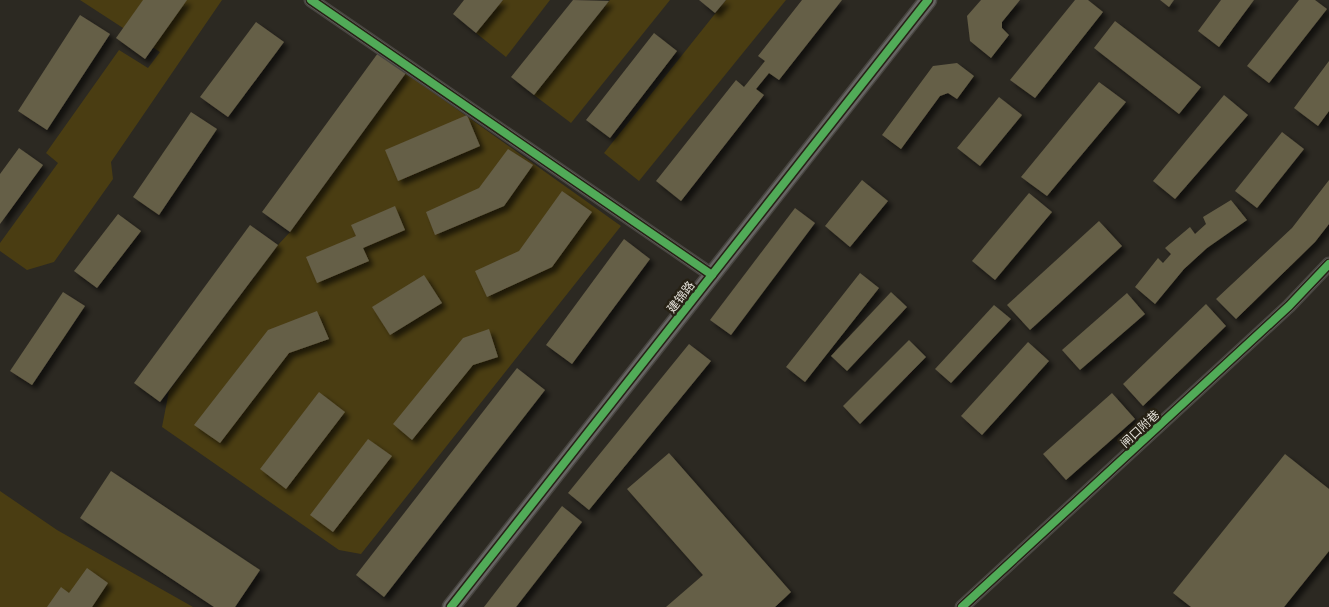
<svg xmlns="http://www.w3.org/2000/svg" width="1329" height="607" viewBox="0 0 1329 607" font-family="'Asap Condensed','Noto Sans SC',sans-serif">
<defs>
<filter id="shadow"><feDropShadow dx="4.5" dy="4.5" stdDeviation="2.5" flood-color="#0009"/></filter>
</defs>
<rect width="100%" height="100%" fill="#2c2922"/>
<g fill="#4a3d12">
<polygon points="80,0 222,0 111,162 113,179 54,262 27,270 0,251 0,243 58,163 46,153 119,50 148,68 160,52"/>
<polygon points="503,0 550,0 506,57 476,33"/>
<polygon points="610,0 670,0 571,123 534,95"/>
<polygon points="726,0 786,0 639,181 604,153"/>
<polygon points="406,73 621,226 361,554 339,550 162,427 169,391 278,245 290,232"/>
<polygon points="0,491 57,530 193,607 0,607"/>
</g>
<g fill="#655e47" filter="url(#shadow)">
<polygon points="143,0 187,0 145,59 116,38"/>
<polygon points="464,0 503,0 476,33 453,14"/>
<polygon points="573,0 609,1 534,95 511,77"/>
<polygon points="699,0 726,0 715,13"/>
<polygon points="802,0 842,0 779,80 769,73 756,89 764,95 681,201 656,181 736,80 744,87 765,61 758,56"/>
<polygon points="981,0 1020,0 1002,22 1002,28 1009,35 991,58 970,41 967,16"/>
<polygon points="1075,0 1088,0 1103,12 1035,98 1010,80"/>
<polygon points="1160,0 1174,0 1169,7"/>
<polygon points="1221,0 1254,0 1219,47 1198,31"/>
<polygon points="1299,0 1315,0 1327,9 1269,83 1247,66"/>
<polygon points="80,15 110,34 47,130 18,111"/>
<polygon points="1115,21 1201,87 1179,114 1094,48"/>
<polygon points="256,22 284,42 228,117 200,97"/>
<polygon points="654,33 677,51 610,138 586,120"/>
<polygon points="378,53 406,73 290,232 262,212"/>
<polygon points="1329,61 1329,111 1318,126 1294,108"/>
<polygon points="957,63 974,76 957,99 948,93 940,96 901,149 882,135 933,66"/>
<polygon points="1099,82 1126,102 1047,196 1021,177"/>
<polygon points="1224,95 1248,115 1175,199 1153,181"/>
<polygon points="999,97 1022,115 980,166 957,148"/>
<polygon points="191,112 217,129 159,215 133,197"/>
<polygon points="467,115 480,146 398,181 385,150"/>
<polygon points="1282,132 1304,149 1257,208 1235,191"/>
<polygon points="19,148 43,165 0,224 0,174"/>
<polygon points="508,149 533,165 504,206 435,235 426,212 479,188"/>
<polygon points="862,180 888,201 850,247 825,226"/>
<polygon points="1329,180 1329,224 1315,242 1236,319 1216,299 1292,228"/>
<polygon points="562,191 592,212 552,267 487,297 475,271 519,251"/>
<polygon points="1029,193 1052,212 995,280 972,261"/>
<polygon points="1231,200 1247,220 1207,248 1184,269 1155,304 1135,287 1158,258 1163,263 1171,254 1165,248 1190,227 1195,234 1206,224 1203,217"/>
<polygon points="395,206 405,230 363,248 369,261 317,283 306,257 356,236 351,225"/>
<polygon points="795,208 815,223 731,335 710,320"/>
<polygon points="118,214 141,231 97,288 74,271"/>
<polygon points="1099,221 1122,246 1030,330 1007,305"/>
<polygon points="250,225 278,245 160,402 134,383"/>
<polygon points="624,239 650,259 572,364 546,345"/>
<polygon points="860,273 879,288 805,382 786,367"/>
<polygon points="424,275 442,303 390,335 372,307"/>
<polygon points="63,292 85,306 32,385 10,371"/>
<polygon points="891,292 907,307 847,371 831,356"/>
<polygon points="1127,293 1145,314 1080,370 1062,350"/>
<polygon points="1206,304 1226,326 1143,406 1123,384"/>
<polygon points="994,305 1011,319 951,383 935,369"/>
<polygon points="317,311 329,339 289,353 220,443 194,425 268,330"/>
<polygon points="489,329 498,357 473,365 412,440 393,424 463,338"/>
<polygon points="909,340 926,357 860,424 843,406"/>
<polygon points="1028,342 1049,361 982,435 961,416"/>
<polygon points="689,344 711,361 589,510 568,493"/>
<polygon points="517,368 545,390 384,597 356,575"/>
<polygon points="319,392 345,412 286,489 260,469"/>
<polygon points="1112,393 1135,419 1066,480 1043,454"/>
<polygon points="368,439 392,456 333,532 310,515"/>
<polygon points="669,453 791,592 775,607 666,607 703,575 627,489"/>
<polygon points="1285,454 1329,489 1329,551 1284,607 1191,607 1173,593"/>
<polygon points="111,471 260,570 235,607 214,607 80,518"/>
<polygon points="562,506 582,522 516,607 484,607"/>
<polygon points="87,568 108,583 92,607 47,607 61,587 69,593"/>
</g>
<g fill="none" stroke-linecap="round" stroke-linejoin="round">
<g stroke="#484540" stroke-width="15">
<g id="minor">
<polyline points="311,0 712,275"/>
<polyline points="962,607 1289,306 1329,264"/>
</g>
</g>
<g stroke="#484540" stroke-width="19">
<polyline id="tertiary" points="451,607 928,0"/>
</g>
<use href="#minor" stroke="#666463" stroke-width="12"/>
<use href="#tertiary" stroke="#666463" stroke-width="16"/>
<g stroke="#262115" stroke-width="11">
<g id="cycleway">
<polyline points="311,0 712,275"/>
<polyline points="451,607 928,0"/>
<polyline points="962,607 1289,306 1329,264"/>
</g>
</g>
<use href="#cycleway" stroke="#51ab58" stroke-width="8"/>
</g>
<g text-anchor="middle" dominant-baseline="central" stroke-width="5" stroke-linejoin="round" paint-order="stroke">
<g font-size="12" fill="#e3e0d8" stroke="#262115">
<text transform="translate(681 297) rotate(-52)">建锦路</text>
<text transform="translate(1140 429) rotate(-43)">闸口附巷</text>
</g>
</g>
</svg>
